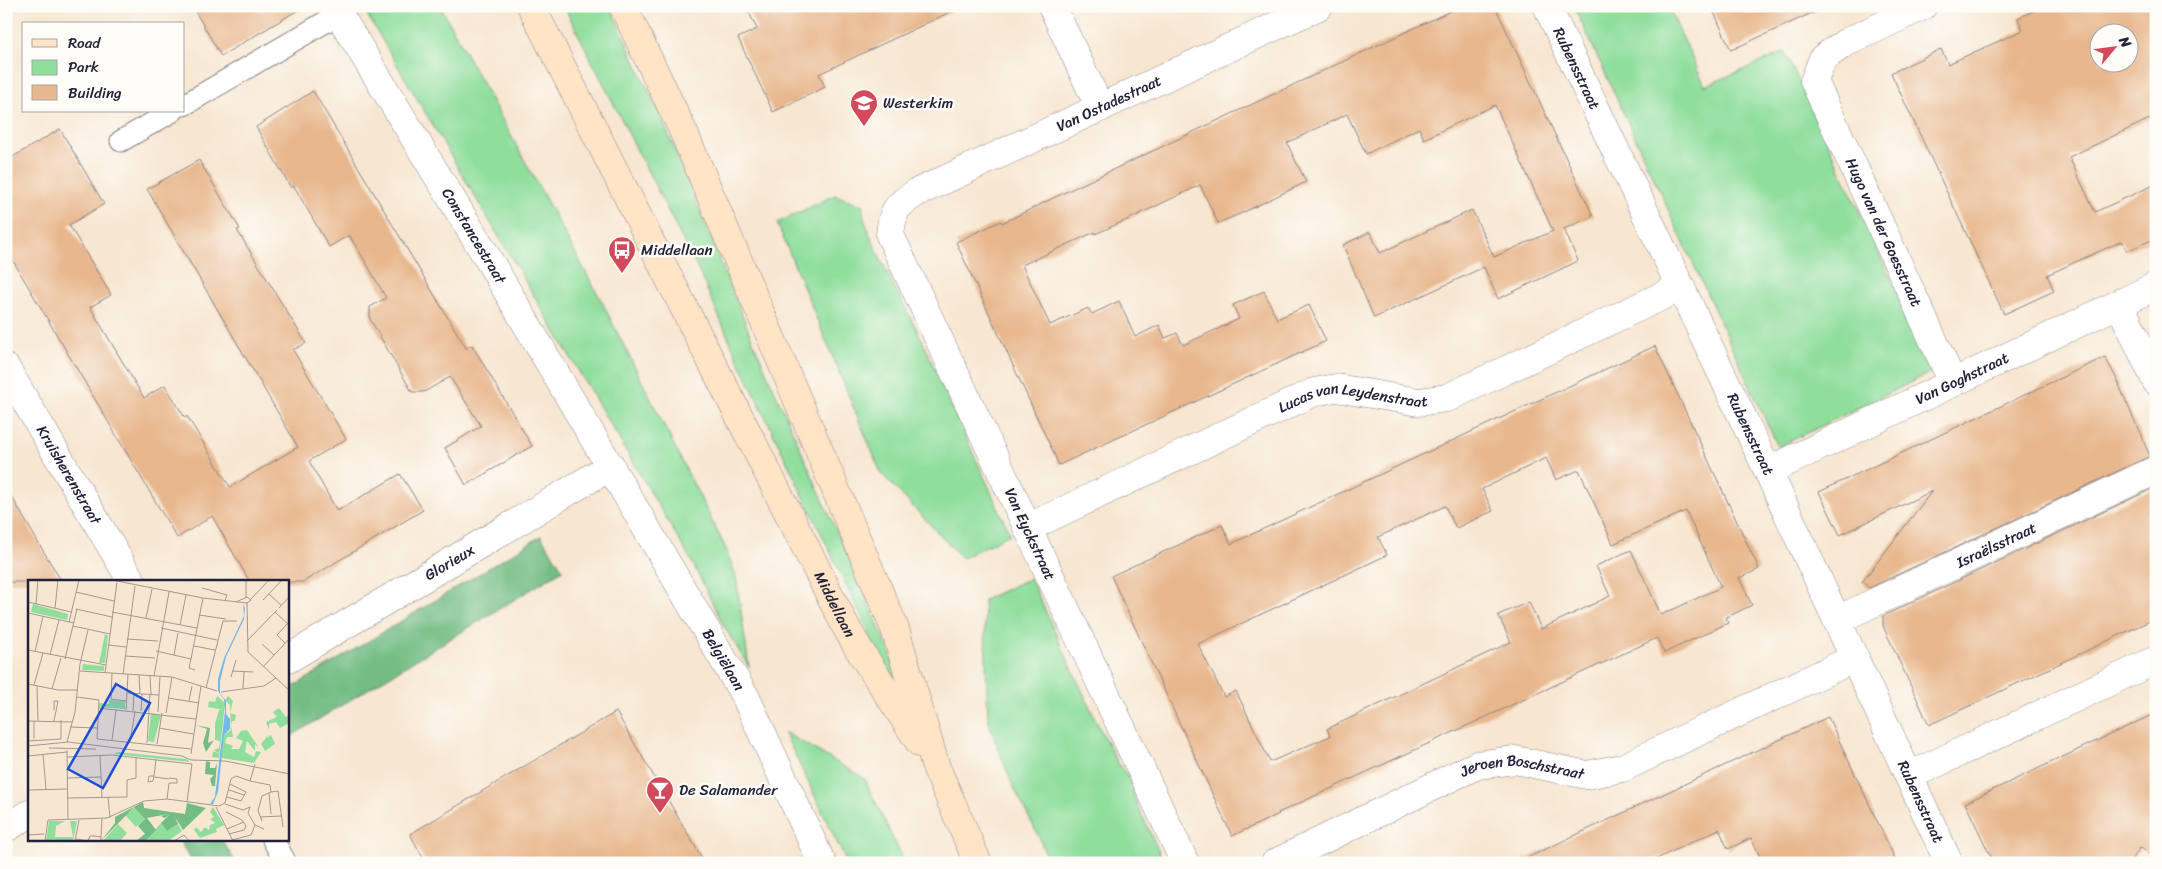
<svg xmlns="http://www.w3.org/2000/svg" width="2162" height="869" viewBox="0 0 2162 869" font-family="Sriracha,sans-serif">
<rect width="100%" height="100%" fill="#fdfcf7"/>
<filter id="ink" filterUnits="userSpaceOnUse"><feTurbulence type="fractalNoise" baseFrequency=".02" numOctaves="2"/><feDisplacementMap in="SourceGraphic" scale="10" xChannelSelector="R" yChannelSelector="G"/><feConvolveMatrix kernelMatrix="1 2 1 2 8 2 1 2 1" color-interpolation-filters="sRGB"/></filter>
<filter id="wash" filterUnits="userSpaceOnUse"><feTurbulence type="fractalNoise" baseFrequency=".0096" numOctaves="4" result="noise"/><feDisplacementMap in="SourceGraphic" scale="20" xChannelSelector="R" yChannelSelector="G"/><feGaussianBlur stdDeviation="1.12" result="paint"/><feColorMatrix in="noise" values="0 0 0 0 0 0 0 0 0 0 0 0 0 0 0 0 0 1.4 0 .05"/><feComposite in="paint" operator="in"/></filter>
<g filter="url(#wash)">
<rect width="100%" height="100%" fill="#f7e6d0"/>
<g fill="#8fde9c" stroke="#58806c">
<polygon points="362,6 440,6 602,302 725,547 736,577 749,667 725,628 692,562"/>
<polygon points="564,6 610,6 671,140 754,344 890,652 900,685 891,679 742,368 700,274"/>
<polygon points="1574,6 1668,6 1705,86 1785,52 1934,371 1778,447"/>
<path d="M835,195l28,10c-5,20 48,111 59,135 28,65 59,129 88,194l-48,24 -81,-85 -104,-250z"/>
<polygon points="1030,578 1099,727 1120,767 1129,777 1135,800 1164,863 1049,863 1040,839 1012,784 988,721 984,600"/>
<polygon points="784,732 864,778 905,863 847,863"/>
</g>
<g fill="#73bd84" stroke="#4a7060">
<polygon points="541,536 563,570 288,738 288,690"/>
<polygon points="179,840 222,840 236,863 193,863"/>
</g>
<g id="blocks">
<g fill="#e8b78d" fill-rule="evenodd">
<polygon points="192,6 305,6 221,56"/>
<polygon points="746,6 963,6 819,74 825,87 773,112 738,38 757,29"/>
<polygon points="1461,6 1495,6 1593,216 1564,229 1578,261 1498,299 1484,267 1374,318 1343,245 1370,232 1380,253 1472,210 1494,257 1553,231 1495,105 1424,139 1419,128 1366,154 1347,114 1287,143 1306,182 1242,213 1218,223 1200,185 1127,220 1095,234 1095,232 1022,265 1050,325 1088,308 1092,314 1119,301 1135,337 1159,325 1165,338 1177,333 1183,345 1239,319 1233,305 1264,291 1277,319 1309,305 1326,341 1059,465 956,242 1001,221 1002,223 1074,188"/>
<polygon points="1711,6 1827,6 1731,50"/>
<path d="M2044,6h112v110l-87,41 26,55 61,-28v54l-29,13 -5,-10 -75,34 7,16 -50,23 -113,-241 50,-24 7,15 75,-34 -5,-12zM2100,32h30v30h-30z"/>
<polygon points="313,91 466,348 472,345 532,446 466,485 445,448 481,426 450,377 424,392 412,392 370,319 370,307 386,298 368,266 349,235 329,247 294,186 291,188 256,127"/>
<polygon points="60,129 104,204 69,225 111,295 90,307 144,398 165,385 185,418 187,416 230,487 298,447 147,189 199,160 240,229 237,230 306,343 293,350 346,439 309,461 337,511 400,474 423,510 303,582 250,582 212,516 177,538 6,249 6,161"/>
<path d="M1655,346l104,223 -20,9 13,27 -27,13 3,5 -64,30 -7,-15 -379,175 1,1 -47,22 -121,-260 111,-51 9,19zM1546,458l10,22 23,-10 34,74 73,-33 35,76 -60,28 -30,-65 -35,16 14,30 -69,33 -12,-27 -31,13 13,27 -184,87 3,7 -60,26 -34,-71 -12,6 -26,-53 189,-89 -9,-18 67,-31 11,22 37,-17 -11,-22z"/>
<polygon points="2105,357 2120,385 2119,385 2150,456 1869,588 1862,582 1932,491 1840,535 1819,492"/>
<polygon points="6,487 39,544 62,582 6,582"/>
<polygon points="2156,487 2156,618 1929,725 1883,626 1883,616"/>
<polygon points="616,712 705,863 426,863 410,834"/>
<polygon points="2156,713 2156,858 2141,847 2129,863 1994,863 1965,803"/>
<polygon points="1828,717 1897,863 1763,863 1751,838 1728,849 1719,829 1648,863 1516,863"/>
</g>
</g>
</g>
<g filter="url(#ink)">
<use href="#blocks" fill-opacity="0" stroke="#8c8486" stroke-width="1"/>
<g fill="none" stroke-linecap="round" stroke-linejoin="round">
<g stroke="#8c8486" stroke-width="23">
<g id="lane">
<polyline points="184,105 339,14"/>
<polyline points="121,141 173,111"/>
<polyline points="273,840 286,863"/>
</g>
</g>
<g stroke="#8c8486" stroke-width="29">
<g id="street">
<path id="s1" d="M334,6l156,256 256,436 76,165"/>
<polyline points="1052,6 1100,108"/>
<path id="s2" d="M1547,6l221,465 181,392"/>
<path id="s3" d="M1923,6l-78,37 -22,15 -9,23 139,302"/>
<polyline points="2119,303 2156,381"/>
<path id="s4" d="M6,368l126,214"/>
<path id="s5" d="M1768,471l388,-185"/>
<path id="s6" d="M1027,528l287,-136 22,-4 83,14 28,-4 234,-111"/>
<path id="s7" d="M1837,620l319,-150"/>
<path id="s8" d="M288,659l323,-193"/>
<polyline points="1909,776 2156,660"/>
<polyline points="6,828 29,814"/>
<path id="s9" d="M1185,863l-295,-628c3,-25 5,-29 26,-42l403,-187"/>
<path id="s10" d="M1275,863l202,-98 38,-5 72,15 35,-7 233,-110"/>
</g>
</g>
<g stroke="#8c8486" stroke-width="29">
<g id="secondary">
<path id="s11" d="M531,6l314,619 13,23 62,95"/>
<polyline points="623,6 684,133 895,629 936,767 978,863"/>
</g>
</g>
<use href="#lane" stroke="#fff" stroke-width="21"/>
<use href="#street" stroke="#fff" stroke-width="28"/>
<use href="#secondary" stroke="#ffe4c6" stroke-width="28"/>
</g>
</g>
<defs>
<g id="school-pin" transform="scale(1.4375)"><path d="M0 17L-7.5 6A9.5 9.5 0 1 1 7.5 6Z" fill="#d1495b" stroke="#fdfcf7"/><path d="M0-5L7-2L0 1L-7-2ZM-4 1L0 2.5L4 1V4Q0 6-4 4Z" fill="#fff"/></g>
<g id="bus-pin" transform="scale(1.4375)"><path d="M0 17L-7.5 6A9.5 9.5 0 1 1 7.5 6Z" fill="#d1495b" stroke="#fdfcf7"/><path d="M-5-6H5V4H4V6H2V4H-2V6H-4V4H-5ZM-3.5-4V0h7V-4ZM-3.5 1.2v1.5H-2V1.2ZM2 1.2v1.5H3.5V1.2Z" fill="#fff"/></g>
<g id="bar-pin" transform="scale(1.4375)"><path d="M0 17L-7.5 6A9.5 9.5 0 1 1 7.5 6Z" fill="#d1495b" stroke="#fdfcf7"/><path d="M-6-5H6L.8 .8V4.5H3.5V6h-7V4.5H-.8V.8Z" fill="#fff"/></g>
</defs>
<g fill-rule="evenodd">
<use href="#school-pin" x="864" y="103"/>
<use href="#bus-pin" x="622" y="250"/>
<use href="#bar-pin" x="660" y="790"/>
</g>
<g text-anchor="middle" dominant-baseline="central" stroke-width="5" stroke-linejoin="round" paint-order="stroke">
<g font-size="15" fill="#22223b" stroke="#fdfcf7">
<text stroke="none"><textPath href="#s2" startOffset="69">Rubensstraat</textPath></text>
<text stroke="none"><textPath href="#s9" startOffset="959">Van Ostadestraat</textPath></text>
<text stroke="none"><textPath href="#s3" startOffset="304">Hugo van der Goesstraat</textPath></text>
<text stroke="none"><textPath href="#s1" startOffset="269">Constancestraat</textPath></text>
<text stroke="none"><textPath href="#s5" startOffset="215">Van Goghstraat</textPath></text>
<text stroke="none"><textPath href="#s6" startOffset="356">Lucas van Leydenstraat</textPath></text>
<text stroke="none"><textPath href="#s2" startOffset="474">Rubensstraat</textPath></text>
<text stroke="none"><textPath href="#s4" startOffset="124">Kruisherenstraat</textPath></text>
<text transform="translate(1030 534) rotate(65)">Van Eyckstraat</text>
<text stroke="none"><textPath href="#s7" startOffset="176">Israëlsstraat</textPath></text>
<text stroke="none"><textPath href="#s8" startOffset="188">Glorieux</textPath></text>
<text stroke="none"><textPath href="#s11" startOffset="671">Middellaan</textPath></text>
<text stroke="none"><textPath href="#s1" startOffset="761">Belgiëlaan</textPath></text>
<text stroke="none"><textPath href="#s10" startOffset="270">Jeroen Boschstraat</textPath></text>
<text stroke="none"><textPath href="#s2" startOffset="879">Rubensstraat</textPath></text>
</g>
<g font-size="15" fill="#22223b" stroke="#fdfcf7" text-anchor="start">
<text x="883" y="103">Westerkim</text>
<text x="641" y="250">Middellaan</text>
<text x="679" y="790">De Salamander</text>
</g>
</g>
<g transform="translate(28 580)">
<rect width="261" height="261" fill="#f7e6d0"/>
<path d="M5,24l35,10 -1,6 -36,-8zM77,54l3,2 -3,27h-6zM55,84l21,2v5l-22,-1zM189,116l8,7 -6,55 -7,-1 1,-6 6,3 -5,-4 5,-2 1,-7 -5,-1v-16l4,-14h4l-15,-3 1,-6 6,1zM200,116l5,5 -3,12 6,2 -1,6h-3l-1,5 2,11h-6l-2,6 8,3 -2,3h8l4,-8 -7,-3 5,-7 6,-1 12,18 -4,-4v7l-8,-10 -2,11 9,5 2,-6 5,1 -7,11 -33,-5 3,-23 7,-5 -1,-25 -5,-5zM81,120l16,1v8l-26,-2 1,-4 9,1zM251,128l7,9 3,-2v8l-9,5 -4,-6 -7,2v6l-3,-8 11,-5 -4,-5zM123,133l10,2 -7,27 -6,-1zM241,154l-2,4 4,-3 4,9 -10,7 -4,-7zM90,172l68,7 4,3 -76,-8zM107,227l10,12 -9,8 -11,-12zM185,227l11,18 -8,4 1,3 -17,6 -6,-8 2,-3 5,5 4,-5 4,3 1,-5 5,-2 -5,-4 4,-2 -4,-5zM21,241h16l-9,5 -1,11h18l-3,-16h7l-4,20h-27zM133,243l6,8 11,-7 4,7 -14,10h-23zM90,244l9,9 -7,8h-17z" fill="#8fde9c"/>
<path d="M168,145l14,3 -2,15 6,-3 -8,12 -3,-9 4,-14zM178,181l4,1v6h5l2,-5 -2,23h-3l-2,-7 4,-4 -9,-1zM115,222l1,6 41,6 2,-11 19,5 -23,22 -8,-13 3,7 -11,7 -6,-8 9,-9 -5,4 -4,-2 7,-2 -21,4 9,12 -11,11h-9l9,-7 -7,-8 7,-7 -11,-12 -33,34 14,-18v-6z" fill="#73bd84"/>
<path d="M215,24l2,4 -1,11 -18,38 -6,24v12l6,8v13l4,5v10l-6,6 -6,57 -5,12h-3l5,-7 10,-86 -1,-12 -6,-8v-12l6,-21 20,-42z" fill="#75b9eb"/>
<path fill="none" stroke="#a29894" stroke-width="1" d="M84,0l91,18 44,5 4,-3 -4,-3 -11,5M218,0v18M174,8l25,7 -2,6M48,12l38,9M241,14l12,11M222,20l19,-20M235,20l19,-20M0,22l43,10M219,23l1,49 42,39M8,24l2,-24M27,28l3,-28M251,28l11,-12M48,29l36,8M84,32l85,16M247,32l15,14M0,33l46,10M171,35l27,4M118,38l6,-29M41,42l10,-42M152,45l6,-30M45,46l37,8M133,48l56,12M99,59l31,2M219,61l30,-31M257,63l-8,-8 10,-11M234,64l12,11M80,65l18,2M166,66l21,4M0,70l78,15M128,71l35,8 12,-61M7,72l8,-36M22,75l9,-35M146,75l4,-22M97,76l30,2M37,79l12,-50M163,79l-2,9 6,2M235,87l27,-29M52,91l92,6 45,14M204,91l21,1M77,93l12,-91M84,93l-1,26 15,2M95,94l12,-88M111,95l1,18M122,96l1,18M126,96l15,-84M203,97l5,-17M0,104l30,6h20M6,105l9,-32M9,106l1,35M178,108l17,-67h14M215,108l1,-16M24,109l9,-31M193,112l43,-6 12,-8M99,113l32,2M49,117l22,3 -2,39 94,10M140,118l31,5M161,121l3,-15M70,128l98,11M26,130v-9h4l-4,20M98,130l2,-36M105,131l1,-18M113,131l1,-17M130,132l2,-36M138,133l6,-36M0,141l44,1M6,141v18M42,147l27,1M131,148l34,6M84,160l4,-30M0,161l33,-2v-19M39,162l8,-30 5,-48 8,-34M102,162l5,-31M119,163l3,-49M129,164l5,-31M0,166l40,-4 114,14 9,4 34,1 65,13M21,168l47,1M39,170l1,70M15,174l3,35M163,174l10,-68M0,176l39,-4M72,176l2,41M39,177l45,-2 80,9 -5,38M126,196h-5l-1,6 5,-1 1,-5 2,-17M126,197l15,2M39,198l34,-1M222,201l20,4 1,7 7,-1 5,36M0,210l39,-1M201,210l15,5M241,213l2,21M80,217l2,21M199,217l14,4 5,-9 -16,-8M39,218l60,-1v-17l9,-2v-21M139,219l2,-16h8v-4l-8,-1M197,224l18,6 7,-3 -2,6 7,12M188,227l17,34M198,232l16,8 4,6 -2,4 -15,4M232,237l21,-1M234,241l-4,-10 4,-15 9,-4M199,249l17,-7M0,255l16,-1M223,255l4,-10 9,4M73,257l1,-18M48,259l12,2 2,-5h4l7,1v4M204,260l19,-5M17,261l3,-21 59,-2 37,-17 23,-2 52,7 6,-3 6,-24 5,-3 14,5 5,-17M47,261l4,-21M146,261l10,-6 5,6"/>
<path fill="#1d4ed8" fill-opacity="0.15" stroke="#1d4ed8" stroke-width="2.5" d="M88,104l34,19 -47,85 -35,-19z"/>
<rect width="261" height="261" fill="none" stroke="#22223b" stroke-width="2.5"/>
</g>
<rect width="2162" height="869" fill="none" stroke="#fdfcf7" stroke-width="25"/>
<rect x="22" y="22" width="162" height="90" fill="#fdfcf7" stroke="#a5a5ac"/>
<rect x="32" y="39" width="25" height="8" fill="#ffe4c6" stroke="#a5a5ac"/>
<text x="68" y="48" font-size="15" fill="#22223b">Road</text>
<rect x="32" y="60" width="25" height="15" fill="#8fde9c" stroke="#a5a5ac"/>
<text x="68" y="72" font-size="15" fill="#22223b">Park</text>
<rect x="32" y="85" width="25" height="15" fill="#e8b78d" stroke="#a5a5ac"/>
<text x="68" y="98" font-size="15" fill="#22223b">Building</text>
<g transform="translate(2114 48) rotate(61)"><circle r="24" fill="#fdfcf7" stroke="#a5a5ac"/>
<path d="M0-4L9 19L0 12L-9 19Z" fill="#d1495b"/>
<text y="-8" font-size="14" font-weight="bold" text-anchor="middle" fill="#22223b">N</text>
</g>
</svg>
